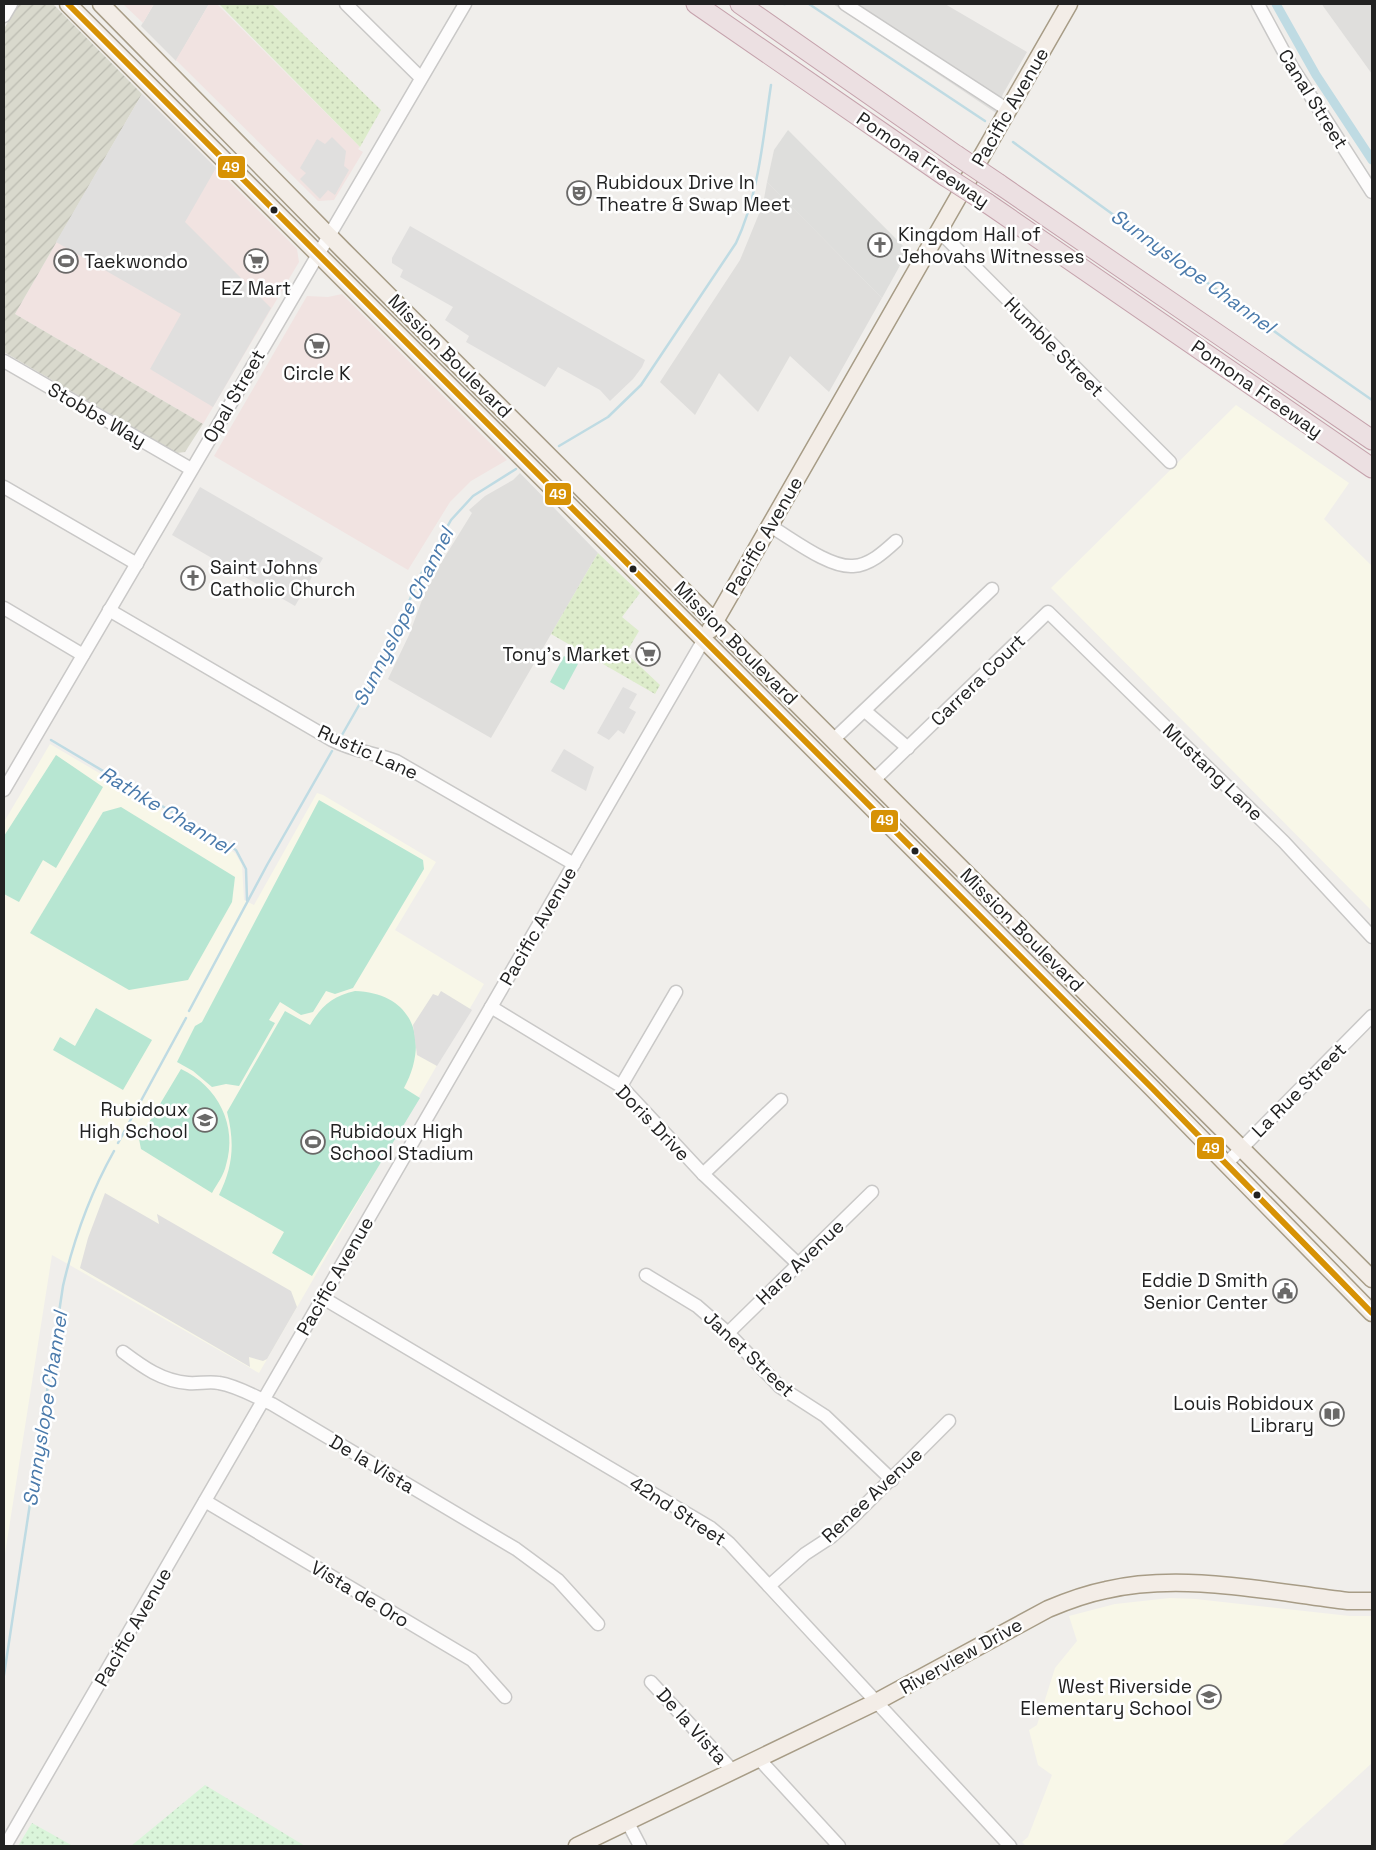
<svg xmlns="http://www.w3.org/2000/svg" width="1376" height="1850" viewBox="0 0 1376 1850" font-family="'Space Grotesk',sans-serif">
<defs>
<pattern id="construction-furrows" width="10" height="10" patternUnits="userSpaceOnUse" patternTransform="scale(1.25)"><rect width="10" height="10" fill="#d9d9cd"/><path d="M-1 1l2-2M0 10L10 0M9 11l2-2" fill="none" stroke="#babab0"/></pattern>
<pattern id="grass-dots" width="8" height="8" patternUnits="userSpaceOnUse" patternTransform="scale(1.25)"><rect width="8" height="8" fill="#ddeccb"/><path d="M2 2h.1M6 6h.1" fill="none" stroke="#bdcaae" stroke-width="1.8" stroke-linecap="round"/></pattern>
<pattern id="park-dots" width="8" height="8" patternUnits="userSpaceOnUse" patternTransform="scale(1.25)"><rect width="8" height="8" fill="#daf5da"/><path d="M2 2h.1M6 6h.1" fill="none" stroke="#bbd2bb" stroke-width="1.8" stroke-linecap="round"/></pattern>
</defs>
<rect width="100%" height="100%" fill="#f0eeeb"/>
<g fill="#dfdedc">
<polygon points="154,4 209,4 176,61 141,26"/>
<polygon points="833,4 945,4 1027,52 1003,94 996,113"/>
<polygon points="1322,4 1372,4 1372,74 1323,6"/>
<polygon points="767,182 882,298 829,392 790,356 758,412 719,373 695,415 660,382 740,260 763,204"/>
<polygon points="520,473 598,553 491,738 388,679 409,635 428,584 472,513 469,510 485,496 513,480"/>
</g>
<g fill="#f1e3e1">
<polygon points="123,4 154,4 143,23"/>
<polygon points="209,4 217,4 360,147 358,149 363,152 334,200 318,201 176,60"/>
<polygon points="142,94 297,249 299,262 203,424 15,314"/>
<polygon points="342,294 507,460 471,481 450,502 408,570 214,456 307,296 328,297"/>
</g>
<g fill="#f8f7e8">
<polygon points="1236,405 1349,483 1324,519 1372,566 1372,911 1051,588"/>
<polygon points="50,744 235,853 242,865 244,900 254,905 317,793 323,795 436,862 395,930 484,984 259,1373 52,1255 4,1560 4,822"/>
<polygon points="1170,1598 1196,1599 1350,1616 1372,1616 1372,1763 1281,1846 1026,1846 1022,1842 1028,1837 1052,1775 1038,1765 1029,1730 1037,1725 1055,1668 1077,1641 1069,1616 1115,1604"/>
</g>
<polygon fill="#dededc" points="788,130 908,251 882,298 767,182 774,150"/>
<polygon fill="url(#construction-furrows)" points="18,4 53,4 142,94 15,314 203,424 185,452 177,453 4,352 4,29"/>
<g fill="url(#grass-dots)">
<polygon points="219,4 272,4 381,110 360,147"/>
<polygon points="598,553 640,593 622,617 639,631 626,653 660,685 655,694 551,634"/>
</g>
<g fill="url(#park-dots)">
<polygon points="205,1785 305,1846 131,1846"/>
<polygon points="32,1823 73,1846 18,1846"/>
</g>
<g fill="#b7e6d2">
<polygon points="564,656 578,664 564,690 550,682"/>
<polygon points="56,755 103,787 56,868 43,860 19,902 4,894 4,836"/>
<polygon points="319,800 423,860 424,869 353,988 335,994 326,991 313,1012 301,1015 280,1002 269,1020 275,1023 239,1086 226,1084 212,1087 193,1071 177,1062 195,1026 202,1022"/>
<polygon points="121,807 235,877 232,902 188,980 129,990 30,933 103,812"/>
<path d="M355,991c58,2 75,49 49,97l16,10 -108,178 -40,-23 12,-21 -65,-37c14,-28 16,-52 8,-83l58,-101 25,14c12,-20 23,-29 45,-34z"/>
<polygon points="96,1008 152,1040 123,1090 53,1050 60,1037 75,1046"/>
<path d="M181,1069c37,17 57,57 45,96 -2,10 -9,19 -14,28l-71,-44 -2,-10z"/>
</g>
<g fill="#e0dfde">
<polygon points="142,94 216,168 185,222 271,308 213,407 150,369 181,314 56,242"/>
<polygon points="332,137 346,151 344,166 349,170 335,195 328,190 320,199 300,179 306,173 300,168 317,139 325,144"/>
<polygon points="410,226 645,360 642,367 633,379 610,401 600,390 558,367 545,387 466,342 469,336 445,320 453,307 400,277 403,270 392,263 392,258"/>
<polygon points="200,487 323,558 295,606 172,535"/>
<polygon points="623,687 637,694 629,708 636,712 624,734 618,730 609,740 597,733"/>
<polygon points="564,749 594,767 586,791 551,771"/>
<polygon points="441,991 472,1010 437,1066 417,1055 413,1025 433,994 438,996"/>
<polygon points="105,1193 159,1224 157,1214 291,1291 297,1307 267,1359 263,1361 249,1357 250,1367 80,1268 88,1238"/>
</g>
<g fill="none" stroke-linecap="round" stroke-linejoin="round">
<g stroke="#bfdbe3" stroke-width="2.5">
<polyline points="784,4 785,4"/>
<polyline points="809,4 985,121"/>
<polyline points="1013,142 1296,347 1372,400"/>
<path d="M559,446l49,-29 33,-32 95,-142c23,-49 27,-105 35,-158"/>
<polyline points="342,735 391,649 417,581 451,520 473,496 516,469"/>
<polyline points="51,740 236,850 246,869 247,900"/>
<polyline points="189,1011 267,865 332,751"/>
<polyline points="118,1143 186,1018"/>
<path d="M4,1675l59,-389c11,-48 27,-92 51,-135"/>
</g>
<polyline stroke="#bfdbe3" stroke-width="9" points="1276,4 1316,75 1372,160"/>
<g stroke="#c9c8c7" stroke-width="15">
<g id="minor">
<polyline points="346,4 421,78"/>
<polyline points="845,4 1008,110"/>
<polyline points="1258,4 1292,67 1372,192"/>
<polyline points="4,16 11,4"/>
<polyline points="939,231 1170,462"/>
<polyline points="4,361 191,469"/>
<polyline points="4,487 137,564"/>
<path d="M770,526c21,12 59,42 83,40 17,-1 31,-14 43,-25"/>
<polyline points="4,608 83,655"/>
<path d="M109,610l223,130c21,11 43,13 64,21l178,103"/>
<polyline points="865,711 908,748"/>
<polyline points="833,740 992,589"/>
<polyline points="873,781 1048,612 1284,842 1372,937"/>
<polyline points="4,790 465,4"/>
<polyline points="491,1007 621,1086 703,1174 797,1263"/>
<polyline points="621,1086 676,992"/>
<polyline points="1226,1164 1372,1016"/>
<polyline points="703,1174 781,1100"/>
<polyline points="646,1275 697,1306 728,1333 780,1387 825,1416 892,1480"/>
<polyline points="323,1298 711,1528 729,1543 1010,1846"/>
<polyline points="728,1333 872,1192"/>
<path d="M123,1352c20,15 39,29 65,31 10,1 21,-2 31,0 19,3 36,14 53,21l244,145 42,31 40,44"/>
<polyline points="205,1501 472,1660 505,1697"/>
<polyline points="769,1586 805,1554 831,1537 852,1518 949,1421"/>
<polyline points="651,1682 733,1771"/>
<polyline points="759,1759 839,1846"/>
<polyline points="627,1821 640,1846"/>
<polyline points="5,1846 703,641"/>
</g>
</g>
<g stroke="#a79c86" stroke-width="19">
<g id="major">
<polyline points="68,4 1152,1088 1372,1313"/>
<polyline points="101,4 343,250 1372,1279"/>
<polyline points="710,630 1069,4"/>
<path d="M577,1846l299,-144 172,-93c19,-8 38,-15 58,-19 76,-18 165,2 242,11h24"/>
</g>
</g>
<g stroke="#c5a2ac" stroke-width="21">
<g id="highway">
<polyline points="696,4 945,176"/>
<polyline points="740,4 956,155"/>
<polyline points="999,184 1372,440"/>
<polyline points="987,203 1372,468"/>
</g>
</g>
<use href="#minor" stroke="#fdfcfc" stroke-width="12"/>
<use href="#major" stroke="#f3ede7" stroke-width="16"/>
<use href="#highway" stroke="#ece0e2" stroke-width="19"/>
<g stroke="#c5a2ac" stroke-width="21" stroke-linecap="butt">
<g id="highway-bridge">
<polyline points="956,155 999,184"/>
<polyline points="945,176 987,203"/>
</g>
</g>
<use href="#highway-bridge" stroke="#ece0e2" stroke-width="19"/>
<g stroke="#fff" stroke-width="10">
<polyline id="bus-1" points="68,4 1152,1088 1372,1313"/>
</g>
<use href="#bus-1" stroke="#d79205" stroke-width="6"/>
</g>
<defs>
<g id="theatre-ring" transform="scale(1.25)"><circle r="9.5" fill="#fff" stroke="#6a6968" stroke-width="1.5"/><path d="M-5-5.5Q0-4 5-5.5V0Q5 5 0 6Q-5 5-5 0ZM-3.3-2.5H-1v1.5H-3.3ZM1-2.5H3.3v1.5H1ZM-2.8 1Q0 5.5 2.8 1Z" fill="#6a6968"/></g>
<g id="church-ring" transform="scale(1.25)"><circle r="9.5" fill="#fff" stroke="#6a6968" stroke-width="1.5"/><path d="M-1.2-6h2.4v3.5h3.3v2.4h-3.3V6h-2.4V-.1h-3.3v-2.4h3.3Z" fill="#6a6968"/></g>
<g id="stadium-ring" transform="scale(1.25)"><circle r="9.5" fill="#fff" stroke="#6a6968" stroke-width="1.5"/><path d="M0-5a6.5 5 0 1 0 0 10a6.5 5 0 1 0 0-10ZM-3.5-1.8h7v3.6h-7Z" fill="#6a6968"/></g>
<g id="supermarket-ring" transform="scale(1.25)"><circle r="9.5" fill="#fff" stroke="#6a6968" stroke-width="1.5"/><path d="M-6-5.5h2.5l.6 2H6L4.5 2H-2.5L-4.4-4H-6ZM-1.5 3.2a1.3 1.3 0 1 0 .1 0ZM3 3.2a1.3 1.3 0 1 0 .1 0Z" fill="#6a6968"/></g>
<g id="school-ring" transform="scale(1.25)"><circle r="9.5" fill="#fff" stroke="#6a6968" stroke-width="1.5"/><path d="M0-5L7-2L0 1L-7-2ZM-4 1L0 2.5L4 1V4Q0 6-4 4Z" fill="#6a6968"/></g>
<g id="civic-ring" transform="scale(1.25)"><circle r="9.5" fill="#fff" stroke="#6a6968" stroke-width="1.5"/><path d="M-.6-6.5H3V-4.5H.6V-3L4-1V1h2V6H-6V1h2V-1L-.6-3ZM-1.2 2.5V6h2.4V2.5Z" fill="#6a6968"/></g>
<g id="library-ring" transform="scale(1.25)"><circle r="9.5" fill="#fff" stroke="#6a6968" stroke-width="1.5"/><path d="M-6-4Q-3-5.5-.7-3.5V5Q-3 3-6 4ZM6-4Q3-5.5 .7-3.5V5Q3 3 6 4Z" fill="#6a6968"/></g>
</defs>
<g fill-rule="evenodd">
<use href="#theatre-ring" x="579" y="193"/>
<use href="#church-ring" x="880" y="245"/>
<use href="#stadium-ring" x="66" y="261"/>
<use href="#supermarket-ring" x="256" y="261"/>
<use href="#supermarket-ring" x="317" y="346"/>
<use href="#church-ring" x="193" y="578"/>
<use href="#supermarket-ring" x="648" y="654"/>
<use href="#school-ring" x="205" y="1120"/>
<use href="#stadium-ring" x="313" y="1142"/>
<use href="#civic-ring" x="1285" y="1291"/>
<use href="#library-ring" x="1332" y="1414"/>
<use href="#school-ring" x="1209" y="1697"/>
</g>
<g fill="#222" stroke="#fff" stroke-width="2">
<circle cx="274" cy="210" r="4.5"/>
<circle cx="633" cy="569" r="4.5"/>
<circle cx="915" cy="851" r="4.5"/>
<circle cx="1257" cy="1195" r="4.5"/>
</g>
<g text-anchor="middle" dominant-baseline="central" stroke-width="5" stroke-linejoin="round" paint-order="stroke">
<g font-size="19" fill="#222" stroke="#fff">
<text transform="translate(1313 99) rotate(58)">Canal Street</text>
<text transform="translate(1010 107) rotate(-60)">Pacific Avenue</text>
<text transform="translate(923 160) rotate(34)">Pomona Freeway</text>
<text transform="translate(1054 347) rotate(45)">Humble Street</text>
<text transform="translate(450 356) rotate(45)">Mission Boulevard</text>
<text transform="translate(1257 389) rotate(35)">Pomona Freeway</text>
<text transform="translate(234 396) rotate(-60)">Opal Street</text>
<text transform="translate(97 415) rotate(30)">Stobbs Way</text>
<text transform="translate(764 536) rotate(-60)">Pacific Avenue</text>
<text transform="translate(736 643) rotate(45)">Mission Boulevard</text>
<text transform="translate(978 680) rotate(-44)">Carrera Court</text>
<text transform="translate(368 752) rotate(24)">Rustic Lane</text>
<text transform="translate(1213 772) rotate(44)">Mustang Lane</text>
<text transform="translate(538 926) rotate(-60)">Pacific Avenue</text>
<text transform="translate(1022 930) rotate(45)">Mission Boulevard</text>
<text transform="translate(1299 1090) rotate(-45)">La Rue Street</text>
<text transform="translate(653 1123) rotate(46)">Doris Drive</text>
<text transform="translate(800 1262) rotate(-44)">Hare Avenue</text>
<text transform="translate(335 1276) rotate(-60)">Pacific Avenue</text>
<text transform="translate(749 1354) rotate(43)">Janet Street</text>
<text transform="translate(372 1464) rotate(31)">De la Vista</text>
<text transform="translate(872 1495) rotate(-43)">Renee Avenue</text>
<text transform="translate(678 1511) rotate(33)">42nd Street</text>
<text transform="translate(360 1594) rotate(31)">Vista de Oro</text>
<text transform="translate(133 1627) rotate(-60)">Pacific Avenue</text>
<text transform="translate(961 1656) rotate(-29)">Riverview Drive</text>
<text transform="translate(692 1726) rotate(48)">De la Vista</text>
</g>
<g font-size="19" fill="#222" stroke="#fff" text-anchor="start">
<text x="596" y="182">Rubidoux Drive In<tspan x="596" dy="22">Theatre &amp; Swap Meet</tspan></text>
<text x="898" y="234">Kingdom Hall of<tspan x="898" dy="22">Jehovahs Witnesses</tspan></text>
<text x="84" y="261">Taekwondo</text>
<text x="256" y="288" text-anchor="middle">EZ Mart</text>
<text x="317" y="373" text-anchor="middle">Circle K</text>
<text x="210" y="567">Saint Johns<tspan x="210" dy="22">Catholic Church</tspan></text>
<text x="630" y="654" text-anchor="end">Tony's Market</text>
<text x="188" y="1109" text-anchor="end">Rubidoux<tspan x="188" dy="22">High School</tspan></text>
<text x="330" y="1131">Rubidoux High<tspan x="330" dy="22">School Stadium</tspan></text>
<text x="1268" y="1280" text-anchor="end">Eddie D Smith<tspan x="1268" dy="22">Senior Center</tspan></text>
<text x="1314" y="1403" text-anchor="end">Louis Robidoux<tspan x="1314" dy="22">Library</tspan></text>
<text x="1192" y="1686" text-anchor="end">West Riverside<tspan x="1192" dy="22">Elementary School</tspan></text>
</g>
<g font-size="20" font-style="italic" fill="#4a7aab" stroke="#fff">
<text transform="translate(1193 271) rotate(36)">Sunnyslope Channel</text>
<text transform="translate(403 617) rotate(-63)">Sunnyslope Channel</text>
<text transform="translate(166 810) rotate(31)">Rathke Channel</text>
<text transform="translate(45 1409) rotate(-81)">Sunnyslope Channel</text>
</g>
</g>
<g stroke="#fff" stroke-width="2">
<rect x="217" y="155" width="29" height="24" rx="5" fill="#d79205"/>
<rect x="544" y="482" width="28" height="24" rx="5" fill="#d79205"/>
<rect x="870" y="809" width="29" height="24" rx="5" fill="#d79205"/>
<rect x="1196" y="1136" width="29" height="24" rx="5" fill="#d79205"/>
</g>
<g font-size="14" text-anchor="middle" font-weight="bold" fill="#fff">
<text x="231" y="172">49</text>
<text x="558" y="499">49</text>
<text x="885" y="825">49</text>
<text x="1211" y="1153">49</text>
</g>
<rect width="1376" height="1850" fill="none" stroke="#222222" stroke-width="10"/>
</svg>
